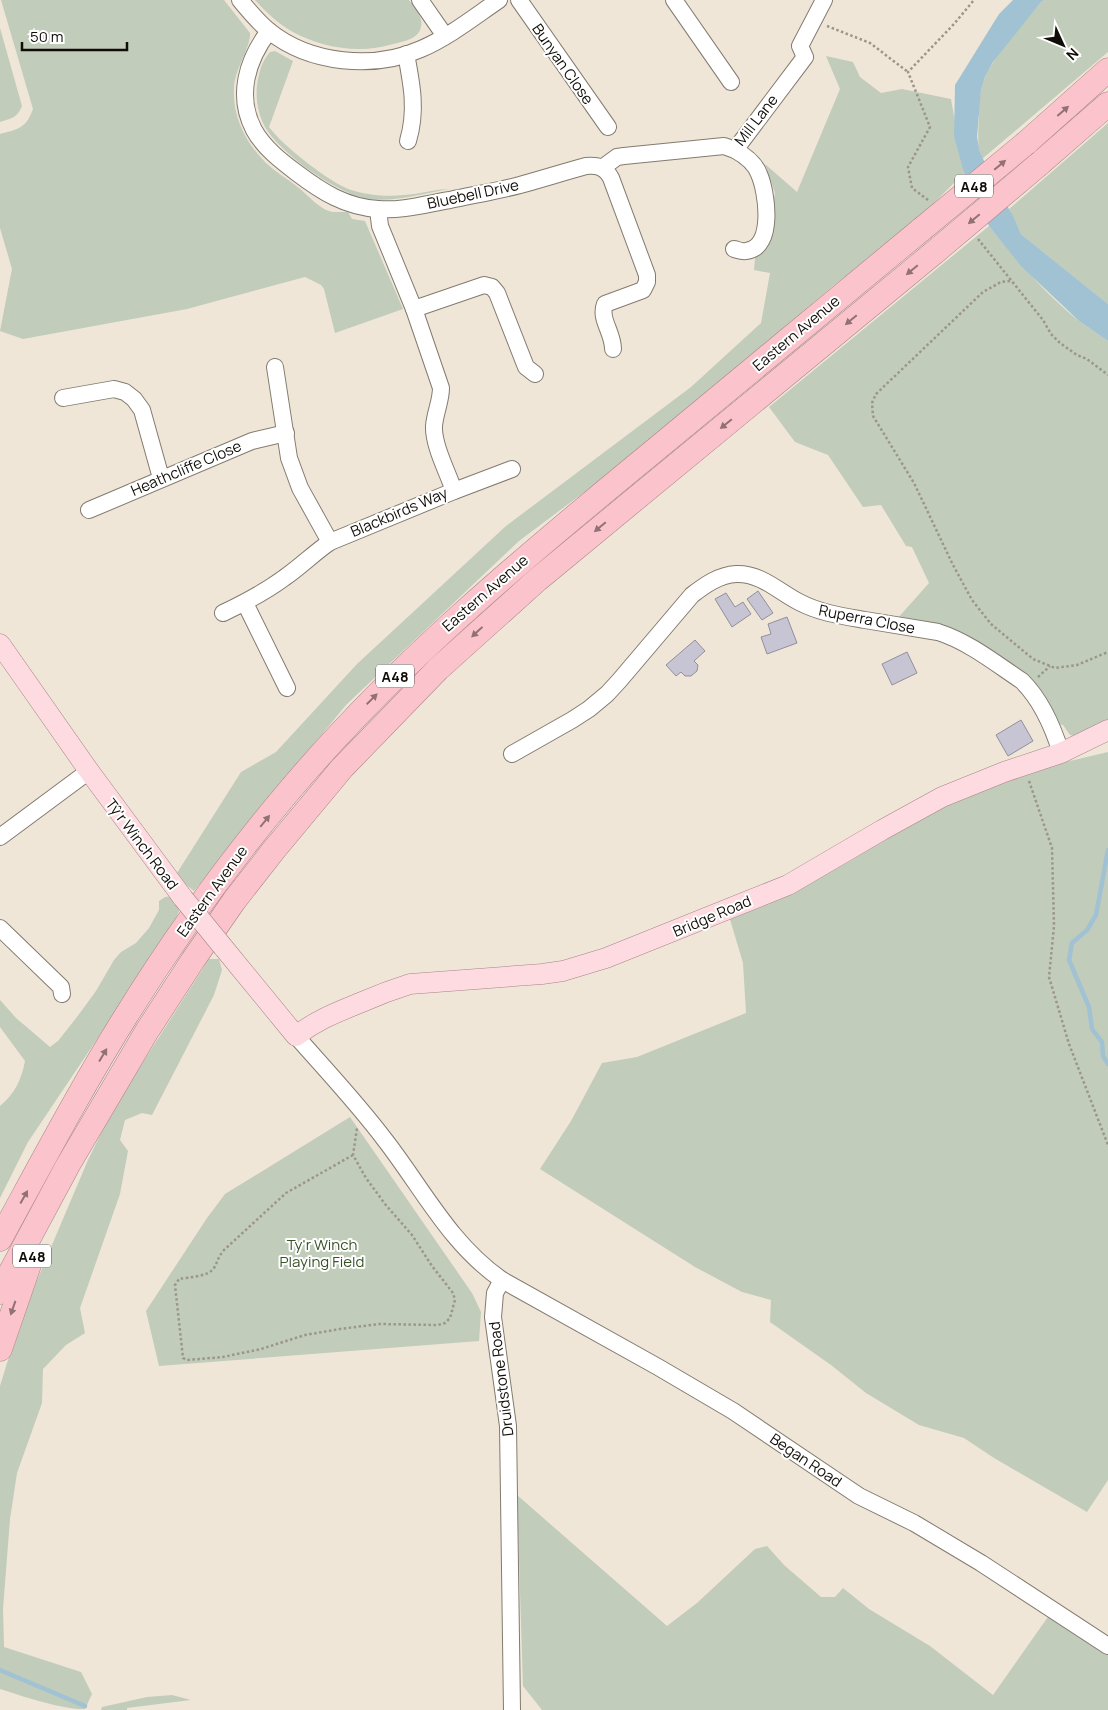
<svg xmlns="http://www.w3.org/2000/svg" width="1108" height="1710" viewBox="0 0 1108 1710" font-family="Manrope,sans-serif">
<rect width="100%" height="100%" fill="#efe6d8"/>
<g fill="#c1ccbb">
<path d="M1,0h223l26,33c1,14 -15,36 -16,54 -2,28 11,55 31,75 10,10 23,17 34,26 9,7 21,22 34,24 4,0 10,0 15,0l4,7 13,2 38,88 -68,24 -11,-44 -3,-4 -16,-8 -118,32 -164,30 -23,-8 12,-62 -12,-41v-94c19,-5 26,-6 33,-25z"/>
<path d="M255,0h154c5,7 15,18 12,27 -2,10 -12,13 -20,15 -12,3 -25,7 -38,7 -23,1 -50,-6 -70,-17 -15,-8 -27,-20 -38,-32z"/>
<path d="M1045,0h63v52l-126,107c-5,-14 -4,-27 -3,-41 0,-9 0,-19 2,-27 5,-29 41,-66 60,-89z"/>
<path d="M0,28l22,78c-5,12 -10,12 -22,16z"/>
<path d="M275,51l18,10 -24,66c13,18 61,56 82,63 16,5 36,7 53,5 16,-1 31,-6 46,-6 -25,4 -61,15 -87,9 -30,-8 -82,-44 -98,-71 -8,-15 -11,-35 -6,-52 2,-9 5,-16 11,-23z"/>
<polygon points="826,56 853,62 860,77 881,93 902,89 951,99 964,173 908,229 834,285 623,463 519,541 346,705 194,891 185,884 177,873 241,772 276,752 357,664 506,526 691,387 761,323 770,273 754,270 756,249 768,231 775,193 765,164 797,192 840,89"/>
<polygon points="1108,123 1108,304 1021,234 1009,209"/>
<path d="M989,226c28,34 56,68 90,95 9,7 20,13 29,20v379l-33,16 -5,-1 -7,-10 -6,-1c-7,-21 -17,-38 -35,-52l-125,-53 32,-36 -17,-36 -6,-1 -25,-41 -18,2 -35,-52 -33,-13 -26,-35z"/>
<polygon points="1108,752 1108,1480 1087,1512 994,1458 964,1438 919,1425 866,1393 831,1365 770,1322 771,1300 742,1292 695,1267 540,1169 571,1121 602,1063 637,1057 746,1013 743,963 729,916 830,872 855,858 912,819 955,797 1057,764"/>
<path d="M173,896l8,10 -8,20 -145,216 -28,56v-92c15,-12 22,-28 25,-45l-25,-34v-27l16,18 34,29 8,-6 19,-24 19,-26 18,-31 7,-8 15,-9 13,-15 10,-18v-9l6,-4z"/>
<path d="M209,959h10l3,11 -8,25 -62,120 -10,-2 -17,7 -5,20 8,11 -8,43 -40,114 5,25 -19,12 -23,24 -1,34 -25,70 -7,46 -7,90 1,38 77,25 11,22 -7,15c-22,1 -63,-13 -85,-20v-303l21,-68 67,-158 25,-51z"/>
<polygon points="350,1117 472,1293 481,1312 479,1341 159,1366 146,1311 207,1218 225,1194"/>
<polygon points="517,1495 667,1626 697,1603 755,1549 767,1546 784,1565 821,1597 835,1597 843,1588 869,1609 930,1646 993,1695 1050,1614 1108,1652 1108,1710 542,1710 523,1686"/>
<polygon points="172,1695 191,1700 127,1708 127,1710 101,1710 102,1707 147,1697"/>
</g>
<polygon fill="#a1c2d3" points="1013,0 1045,0 1041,2 993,62 985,77 981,90 977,137 980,152 996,187 1013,216 1021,234 1108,304 1108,341 1079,321 1021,266 989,226 964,173 954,136 955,85 999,14"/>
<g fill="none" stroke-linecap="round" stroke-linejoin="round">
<g stroke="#a1c2d3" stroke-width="4.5">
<polyline points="1108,850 1096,915 1087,930 1072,943 1069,960 1089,1007 1092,1029 1102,1042 1103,1056 1108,1064"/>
<polyline points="0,1670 85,1706"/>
</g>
</g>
<g fill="#c7c5d3" stroke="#928f9d">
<polygon points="758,591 773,613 762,620 747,599"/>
<polygon points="726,593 735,607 743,602 751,614 732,627 715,599"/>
<polygon points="787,617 797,643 767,654 761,637 771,634 768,624"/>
<polygon points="695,640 705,651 694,661 698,665 697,671 691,676 685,676 681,672 676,676 666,665"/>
<polygon points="907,652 917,673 892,685 882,664"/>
<polygon points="1021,720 1033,741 1008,756 996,735"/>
</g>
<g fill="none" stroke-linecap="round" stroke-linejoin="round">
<g stroke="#837b6f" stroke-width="18">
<g id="minor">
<path d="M240,0c9,11 18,22 29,31 41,33 105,39 152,18 28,-12 53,-32 78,-49"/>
<polyline points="420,0 445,36"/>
<polyline points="519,0 608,127"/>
<polyline points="674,0 731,82"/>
<path d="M269,31c-22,29 -33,65 -15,99 10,18 27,31 43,43 25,19 49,34 81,36 24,2 48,-5 72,-9 23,-5 47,-9 70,-15 22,-6 44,-13 66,-19 12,-1 19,1 25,12l36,97v7l-4,8 -38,14c-6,15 8,28 8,45"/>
<path d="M406,54c6,31 11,57 2,87"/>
<polyline points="602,168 617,157 624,156 724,146 735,150 805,57 800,46 824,0"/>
<path d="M378,209l2,17 34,83 27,79c0,13 -6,25 -7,38 -1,19 14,47 20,65"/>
<path d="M734,249c4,1 9,3 12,2 29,-3 21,-59 13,-77 -4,-11 -15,-19 -24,-24"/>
<polyline points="414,309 484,285 492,287 497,293 526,367 535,374"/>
<polyline points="275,367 289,458 300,488 330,542"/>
<polyline points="63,398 114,389 125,392 134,399 142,410 161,478"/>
<polyline points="89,510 252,441 286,433"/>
<polyline points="245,603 287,688"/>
<path d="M223,613c21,-10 42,-21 61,-35 16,-11 30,-25 46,-36l124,-51 58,-22"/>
<path d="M512,754l60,-34 17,-11 18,-15 12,-13 73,-86c13,-10 27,-20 44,-21 25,-1 43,18 63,28 21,11 43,14 66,18 24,4 48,8 73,12 31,10 57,31 84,49 19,19 31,46 39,72"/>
<polyline points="0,837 89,771"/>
<polyline points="0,928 61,987 62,994"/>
<path d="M296,1036c30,34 62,68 89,104 38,49 65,104 117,140l156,87 75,44 126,85 55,27 67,40 127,83"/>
<polyline points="502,1280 495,1293 493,1317 508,1426 512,1710"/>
</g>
</g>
<g stroke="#a98387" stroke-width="21">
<g id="major">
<polyline points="0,644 89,771 183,898"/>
<path d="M223,947l73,89c22,-17 42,-24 66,-34 16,-7 32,-13 48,-18l132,-10 21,-3 43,-13 182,-73 94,-55 60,-33 62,-25 57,-19 47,-23"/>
</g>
</g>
<g stroke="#a98387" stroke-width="25">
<g id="highway">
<polyline points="1026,143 1108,70"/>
<polyline points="1038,165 1108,104"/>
<path d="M0,1239c41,-75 81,-151 126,-223 49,-79 103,-154 163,-225 107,-127 232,-231 360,-336 91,-75 182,-151 273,-226"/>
<polyline points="0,1292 68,1165 147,1031 193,960 234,901 273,851 342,768 438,669 537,580 936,251"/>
<polyline points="0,1349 30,1262"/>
</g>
</g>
<g stroke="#9c958a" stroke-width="2.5" stroke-dasharray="2.5 2.5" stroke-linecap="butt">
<polyline points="827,26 870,43 908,72"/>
<polyline points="928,200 912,188 908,167 930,127 908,72 954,24 974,0"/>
<polyline points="978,239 1043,320 1051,334 1060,343 1077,355 1087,359 1108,375"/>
<polyline points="1010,281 1001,282 983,292 876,394 872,403 873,416 914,483 953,565 972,600 991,624 1033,659 1055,668 1077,665 1108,652"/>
<polyline points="1038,677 1050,666"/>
<polyline points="1029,781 1052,848 1054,926 1049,977 1069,1044 1108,1145"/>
<path d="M353,1155l-67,38 -62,57c-6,7 -6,11 -10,18 -6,9 -25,9 -35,11l-4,6 8,73 4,2 36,-3 38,-8 44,-14 35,-6 39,-5 59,1 7,-2 5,-5 5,-18 -2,-7 -21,-27 -20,-31 -27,-31 -19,-26 -13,-23 4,-27"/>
</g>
<use href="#minor" stroke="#fff" stroke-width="16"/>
<use href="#major" stroke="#fddbe0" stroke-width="20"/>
<use href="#highway" stroke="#fbc3cc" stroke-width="24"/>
<g stroke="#a98387" stroke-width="21" stroke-linecap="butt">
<polyline id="major-bridge" points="183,898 223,947"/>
</g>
<g stroke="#a98387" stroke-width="25" stroke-linecap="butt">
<g id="highway-bridge">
<polyline points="922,229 1026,143"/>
<polyline points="936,251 1038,165"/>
</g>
</g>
<use href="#major-bridge" stroke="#fddbe0" stroke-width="20"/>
<use href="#highway-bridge" stroke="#fbc3cc" stroke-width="24"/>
</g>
<defs><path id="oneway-solid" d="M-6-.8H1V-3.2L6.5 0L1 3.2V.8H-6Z" transform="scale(1.25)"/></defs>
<g fill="#917174">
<use href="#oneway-solid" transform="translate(1063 111) rotate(-41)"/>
<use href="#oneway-solid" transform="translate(1000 165) rotate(-40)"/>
<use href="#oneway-solid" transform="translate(974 219) rotate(140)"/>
<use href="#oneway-solid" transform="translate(912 270) rotate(140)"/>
<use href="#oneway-solid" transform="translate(851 320) rotate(140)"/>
<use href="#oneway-solid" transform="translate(726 424) rotate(141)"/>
<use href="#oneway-solid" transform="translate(600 527) rotate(140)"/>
<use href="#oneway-solid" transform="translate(477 632) rotate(137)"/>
<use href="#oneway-solid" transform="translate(372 699) rotate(-45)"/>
<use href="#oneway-solid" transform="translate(265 821) rotate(-51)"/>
<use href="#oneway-solid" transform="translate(103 1055) rotate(-59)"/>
<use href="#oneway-solid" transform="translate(24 1197) rotate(-61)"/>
<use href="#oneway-solid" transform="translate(13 1308) rotate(109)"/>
</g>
<g text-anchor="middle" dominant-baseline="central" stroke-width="4" stroke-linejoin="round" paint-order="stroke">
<g fill="#fff" stroke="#585652" stroke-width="1">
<rect x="955" y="174.5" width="38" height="23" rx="4"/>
<rect x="376" y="664.5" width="38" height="23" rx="4"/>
<rect x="13" y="1244.5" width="38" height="23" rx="4"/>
</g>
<g font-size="14" font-weight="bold" fill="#100d08">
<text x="974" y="186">A48</text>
<text x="395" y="676">A48</text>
<text x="32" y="1256">A48</text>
</g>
<g font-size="15" fill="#100d08" stroke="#fff">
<text transform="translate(563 64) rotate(55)">Bunyan Close</text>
<text transform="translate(756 120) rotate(-52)">Mill Lane</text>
<text transform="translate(473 194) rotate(-12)">Bluebell Drive</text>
<text transform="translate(796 333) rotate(-40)">Eastern Avenue</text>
<text transform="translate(186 468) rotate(-23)">Heathcliffe Close</text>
<text transform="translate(399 512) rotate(-23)">Blackbirds Way</text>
<text transform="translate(485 593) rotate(-41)">Eastern Avenue</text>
<text transform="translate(867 619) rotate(11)">Ruperra Close</text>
<text transform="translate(142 844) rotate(53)">Tŷ'r Winch Road</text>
<text transform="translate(212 891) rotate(-54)">Eastern Avenue</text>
<text transform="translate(712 916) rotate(-23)">Bridge Road</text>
<text transform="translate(501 1379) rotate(-97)">Druidstone Road</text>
<text transform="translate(806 1460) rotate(34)">Began Road</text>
</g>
<g font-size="15" fill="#385227" stroke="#fff">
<text x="322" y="1244">Ty'r Winch<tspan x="322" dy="17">Playing Field</tspan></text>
</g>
</g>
<g transform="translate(1063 45) rotate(134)" stroke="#ffffff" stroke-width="4" paint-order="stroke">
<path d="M0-4L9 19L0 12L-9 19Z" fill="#100d08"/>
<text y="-8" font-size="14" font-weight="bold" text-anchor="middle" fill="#100d08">N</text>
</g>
<path d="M22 42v8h105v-8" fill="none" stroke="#100d08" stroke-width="2.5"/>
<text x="30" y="42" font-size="15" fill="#100d08" stroke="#ffffff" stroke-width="4" paint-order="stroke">50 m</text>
</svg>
